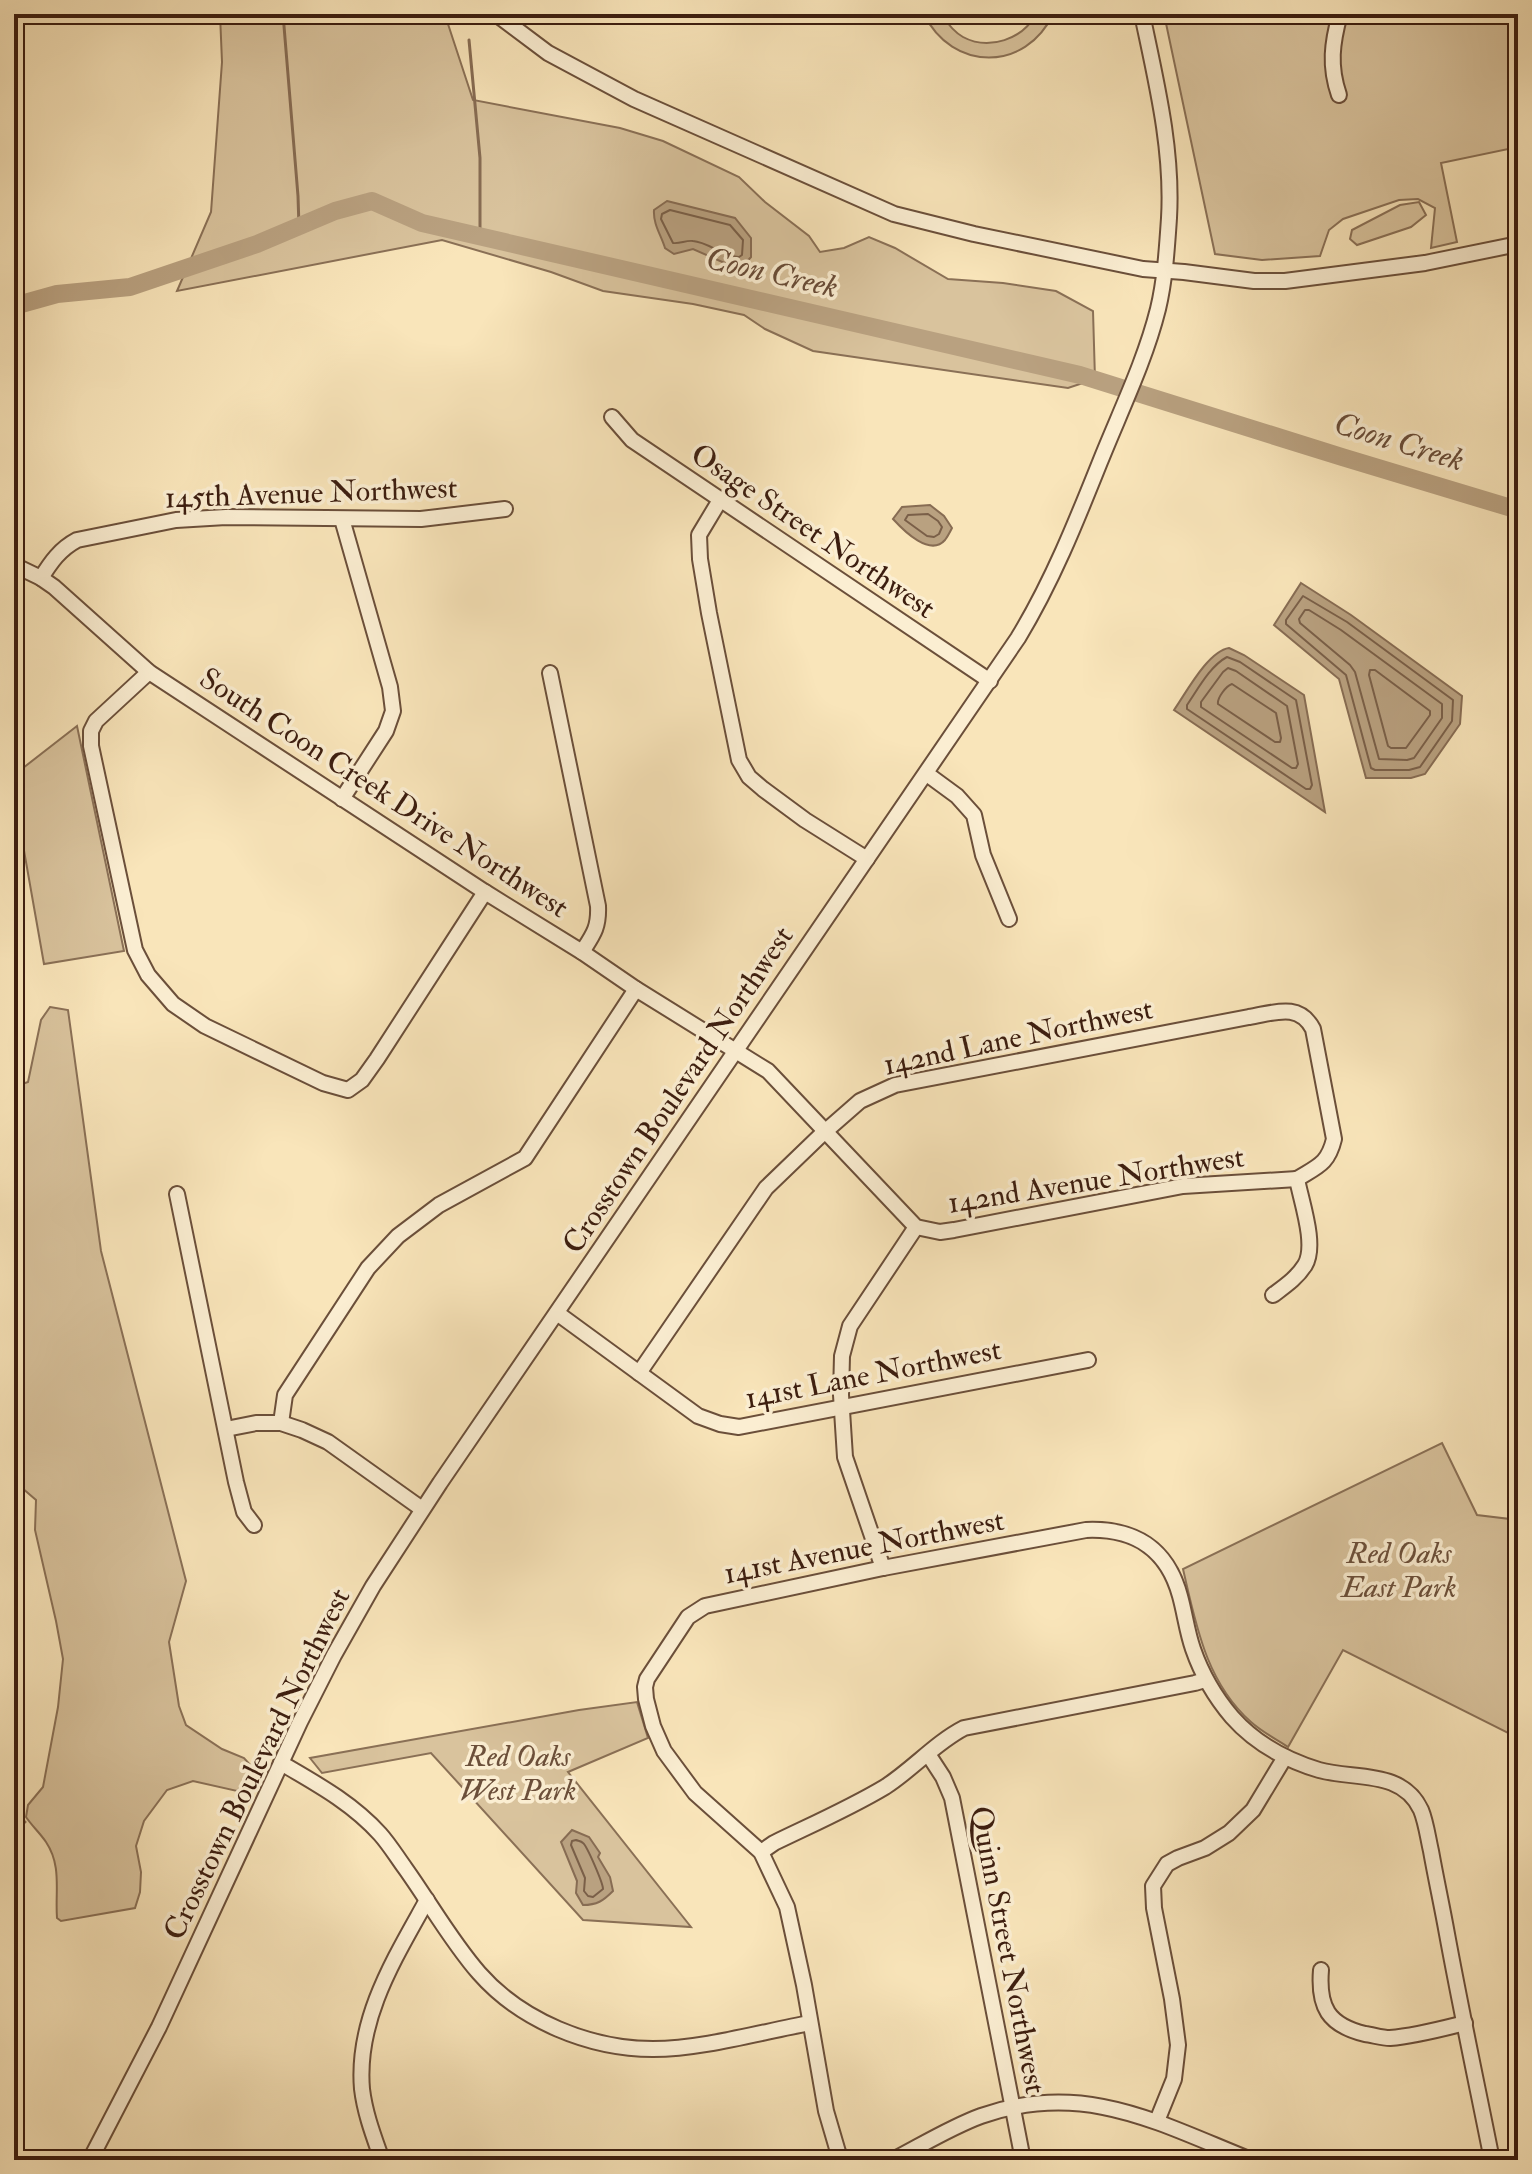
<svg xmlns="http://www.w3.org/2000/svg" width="1532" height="2174" viewBox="0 0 1532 2174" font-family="'IM FELL Double Pica',serif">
<rect width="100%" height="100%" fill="#f9e5ba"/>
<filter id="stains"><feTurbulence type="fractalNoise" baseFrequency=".0025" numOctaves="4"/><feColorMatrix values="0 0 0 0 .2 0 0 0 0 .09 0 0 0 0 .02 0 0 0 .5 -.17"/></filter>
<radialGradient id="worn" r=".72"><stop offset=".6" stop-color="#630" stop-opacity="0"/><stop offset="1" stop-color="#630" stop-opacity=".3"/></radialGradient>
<g fill="#d9c39d" stroke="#8a7056" stroke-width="2">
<polygon points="220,14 442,14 446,18 473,100 620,128 663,141 739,177 765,202 809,236 820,252 844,248 869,237 895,248 948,279 1003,283 1056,291 1093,311 1095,379 1068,388 813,351 765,329 744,315 693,304 603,291 551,272 442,240 177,291 211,212 222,62"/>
<path d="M924,14h17c6,9 13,18 22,23 26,14 60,2 73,-23h17c-27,58 -101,58 -129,0z"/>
<polygon points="1164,14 1518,14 1518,147 1441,163 1457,242 1431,248 1435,208 1418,199 1399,200 1343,219 1329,230 1320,256 1262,260 1215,254"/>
<polygon points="1419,202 1426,215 1411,227 1357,245 1350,239 1352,230 1400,205"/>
<polygon points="77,726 124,951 44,964 14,794 14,775"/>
<path d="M50,1007l18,3 33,241 85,330 -17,61 10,64 7,19 36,24 22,9 9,10 -4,11 -12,12 -44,-10 -26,9 -23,31 -8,25 5,26 -1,20 -5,16 -74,13 -4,-3c-2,-27 5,-52 -11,-76 -6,-9 -14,-16 -20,-25l2,-12 15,-18 15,-80 5,-48 -7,-38 -21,-91 1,-30 -22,-19v-394l14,-5 13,-62z"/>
<path d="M1442,1443l35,72 41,5v218l-175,-88 -55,97c-12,-8 -26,-15 -37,-25 -45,-40 -55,-97 -68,-153z"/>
<polygon points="637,1702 648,1738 568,1772 691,1927 583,1920 431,1753 322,1773 310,1758 579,1710"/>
</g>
<g fill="#b9a180" stroke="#876c53" stroke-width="2">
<path d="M667,201l68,17 16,20v19l-8,9 -14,-1 -36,-16 -19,5 -9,-6c-4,-13 -12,-24 -11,-38z"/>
<path d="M930,505l14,11 8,12c-2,4 -4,8 -7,12 -15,17 -41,-9 -52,-21l9,-12z"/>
<polygon points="1301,583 1351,615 1462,696 1460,724 1425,774 1411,778 1366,778 1339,679 1274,625"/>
<path d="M1229,648l15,7 60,40 21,117 -151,-102c12,-17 34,-59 55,-62z"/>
<path d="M572,1830l17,7 11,16 -2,4 12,20 3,14c-10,10 -16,14 -30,14l-7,-12 1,-12 -16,-39z"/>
</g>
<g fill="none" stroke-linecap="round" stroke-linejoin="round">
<g stroke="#7a5f48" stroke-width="2">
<path d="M670,210l60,15 13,15 -1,15 -3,2c-17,-1 -31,-15 -46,-16 -7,-1 -13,3 -20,2l-12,-24 1,-5z"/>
<polygon points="928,514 938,521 942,527 939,534 934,537 927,536 905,520 908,515"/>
<polygon points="1303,596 1347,622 1453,700 1452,721 1420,767 1409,770 1375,770 1371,768 1346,675 1286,624 1286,620"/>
<polygon points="1305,610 1309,610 1341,630 1442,704 1442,718 1414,758 1407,760 1379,759 1355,672 1350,665 1300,623 1299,619"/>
<path d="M1227,657l13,5 56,38 16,85 -2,4h-4l-119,-80v-4c11,-16 23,-39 40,-48z"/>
<polygon points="1228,668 1236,671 1287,706 1298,764 1296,768 1292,768 1201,707 1201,702 1223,672"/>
<polygon points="1370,670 1375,670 1430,711 1430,715 1406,748 1391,748 1388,746 1369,675"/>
<path d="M1232,684l44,29 5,25 -1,4h-5l-57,-38c-1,-6 8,-18 14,-20z"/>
<path d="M576,1840c2,1 5,1 7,3 4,3 20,40 20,46l-10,8 -5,-1 -4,-5 1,-13 -14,-33 1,-4z"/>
</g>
<g stroke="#876c53" stroke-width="3">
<polyline points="283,14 298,196 299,227"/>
<polyline points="469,40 480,158 480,237"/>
<polyline points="14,1825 25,1822"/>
</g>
<polyline stroke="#b9a180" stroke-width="18" points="14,306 57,294 130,287 257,244 335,211 372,201 422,223 1080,375 1342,457 1518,510"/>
<g stroke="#6b4f3a" stroke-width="18">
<g id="minor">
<polyline points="496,14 548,53 634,99 894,214 974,234 1143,269 1184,272 1254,281 1285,281 1425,263 1518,244"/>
<path d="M1339,95c-10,-29 -7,-52 1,-81"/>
<polyline points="612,417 632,440 990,681"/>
<polyline points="720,500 699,535 700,559 709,613 739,760 749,777 763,789 805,820 867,859"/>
<polyline points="14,565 41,578 54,587 149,672 485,892 582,952 636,989 768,1071 916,1227 940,1232 954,1230 1183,1186 1297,1179"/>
<path d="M41,578c10,-16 19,-29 36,-38l99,-20 50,-3 195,2 84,-10"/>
<polyline points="149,672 96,721 91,731 91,746 135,950 148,975 173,1004 205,1026 323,1083 348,1090 362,1080 377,1059 485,892"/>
<path d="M550,673l48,233c1,22 -5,29 -16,46"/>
<polyline points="927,774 957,796 974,815 983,855 1009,919"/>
<polyline points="342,799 386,731 393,711 390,687 342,519"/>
<polyline points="177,1194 236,1482 244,1512 254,1525"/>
<path d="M1273,1295c12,-9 24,-17 32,-30 12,-20 -4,-64 -8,-86"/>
<polyline points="557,1313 698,1416 720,1424 739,1427 1088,1360"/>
<path d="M639,1373l127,-185 54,-52 40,-35 35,-16 354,-68c25,-4 50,-15 64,12l21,110c-6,25 -16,27 -37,40"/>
<polyline points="281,1423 285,1395 368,1268 398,1236 439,1205 525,1158 636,989"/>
<polyline points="226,1429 256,1423 281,1423 302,1430 328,1442 422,1509"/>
<polyline points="883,1568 845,1457 841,1395 842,1356 850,1326 916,1227"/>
<polyline points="928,1754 943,1777 952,1798 1023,2160"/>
<path d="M281,1763c36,21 71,40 99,71 9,10 17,23 25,34 25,35 46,73 74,105 42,48 111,76 174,76 49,0 108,-17 157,-26"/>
<path d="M761,1852l13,-9c37,-18 76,-35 111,-56 28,-18 50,-44 79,-59l231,-45 10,-3"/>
<path d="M1321,1970c-3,37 7,55 44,64 8,1 17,4 25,4 25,-2 51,-9 75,-15"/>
<polyline points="1157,2121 1174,2079 1178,2045 1172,1999 1154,1908 1153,1886 1167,1864 1178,1858 1205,1848 1229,1833 1253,1810 1285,1757"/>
<path d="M90,2160l69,-133 141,-305 34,-67 39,-69 67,-103 578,-845c34,-56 58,-116 82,-176 20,-50 45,-101 58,-153 7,-29 9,-61 11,-91 4,-69 -13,-137 -27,-204"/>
<path d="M382,2160c-8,-23 -17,-46 -20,-71 -6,-70 33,-131 65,-189"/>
<path d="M843,2160l-5,-8 -12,-41 -22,-126 -17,-78 -26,-55 -66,-59 -31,-42 -11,-25 -7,-27 -1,-12 2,-8 41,-62 17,-11 178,-38 203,-38c48,-2 81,18 94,66 5,18 7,36 13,53 9,26 22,48 39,68 23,26 54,43 87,53 35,10 83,-1 102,40 5,12 7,28 10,41 5,28 11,55 16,83 14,76 30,151 45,226"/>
<path d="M893,2160c29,-15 58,-33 88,-44 103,-36 177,7 270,44"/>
</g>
</g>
<use href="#minor" stroke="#fbeed2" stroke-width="14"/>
</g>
<g text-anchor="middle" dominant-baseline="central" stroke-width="7" stroke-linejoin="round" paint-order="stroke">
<g font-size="30" fill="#3c1d0f" stroke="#fbeed2">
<text transform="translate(311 493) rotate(-2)">145th Avenue Northwest</text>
<text transform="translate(813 531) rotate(34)">Osage Street Northwest</text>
<text transform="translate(384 793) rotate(33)">South Coon Creek Drive Northwest</text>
<text transform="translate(1018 1037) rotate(-12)">142nd Lane Northwest</text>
<text transform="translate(678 1090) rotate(-56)">Crosstown Boulevard Northwest</text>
<text transform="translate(1096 1180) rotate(-9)">142nd Avenue Northwest</text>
<text transform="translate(873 1374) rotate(-11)">141st Lane Northwest</text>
<text transform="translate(864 1547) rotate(-11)">141st Avenue Northwest</text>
<text transform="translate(257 1764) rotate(-64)">Crosstown Boulevard Northwest</text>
<text transform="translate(1008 1950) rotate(79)">Quinn Street Northwest</text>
</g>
<g font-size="30" font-style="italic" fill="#6b4f3a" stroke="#fbeed2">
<text x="1399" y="1553">Red Oaks<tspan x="1399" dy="34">East Park</tspan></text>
<text x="518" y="1756">Red Oaks<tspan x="518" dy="34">West Park</tspan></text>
</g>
<g font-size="32" font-style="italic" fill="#684b37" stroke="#fbeed2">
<text transform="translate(772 273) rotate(13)">Coon Creek</text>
<text transform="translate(1399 442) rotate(17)">Coon Creek</text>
</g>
</g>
<rect width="1532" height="2174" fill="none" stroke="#f9e5ba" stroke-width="48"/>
<rect x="16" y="16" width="1500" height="2142" fill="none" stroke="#3c1d0f" stroke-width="4"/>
<rect x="24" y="24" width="1484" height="2126" fill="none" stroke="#3c1d0f" stroke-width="2"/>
<rect width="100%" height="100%" filter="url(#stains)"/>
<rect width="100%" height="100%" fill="url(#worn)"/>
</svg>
